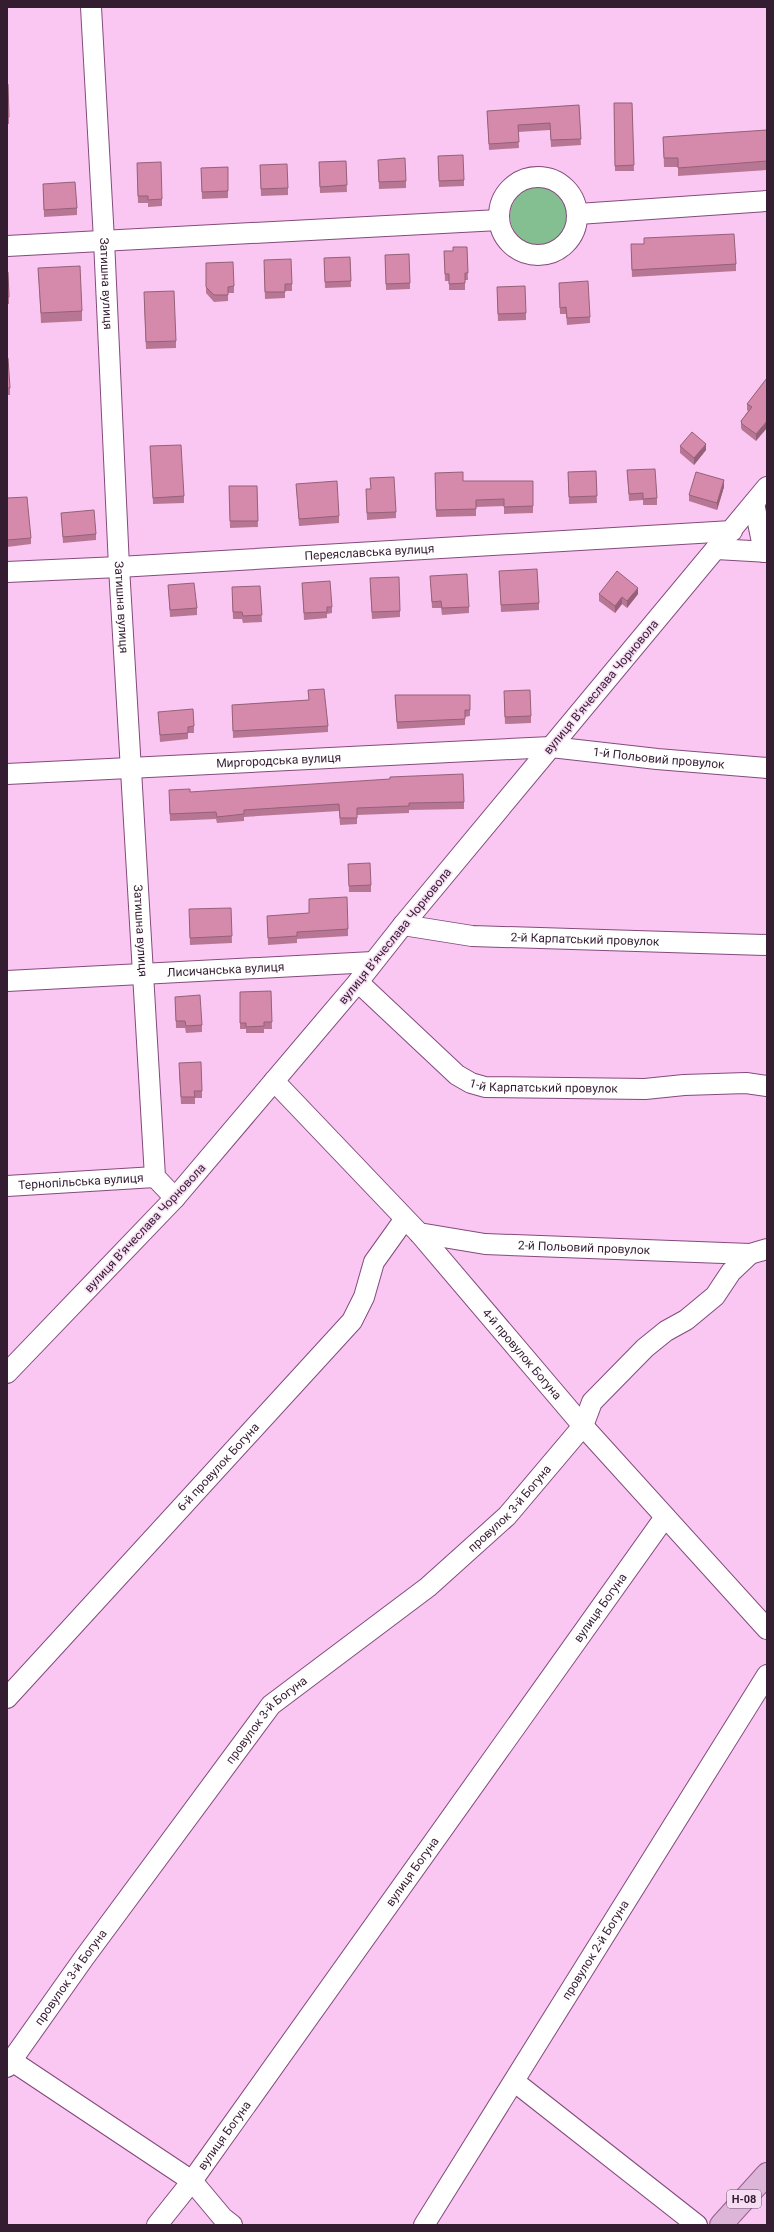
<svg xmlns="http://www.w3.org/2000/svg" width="774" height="2232" viewBox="0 0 774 2232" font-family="Roboto,sans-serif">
<rect width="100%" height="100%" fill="#fac6f2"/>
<circle fill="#83bf91" cx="539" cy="216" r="29"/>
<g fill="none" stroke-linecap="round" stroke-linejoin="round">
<g stroke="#834b7d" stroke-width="22">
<g id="street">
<path id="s1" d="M91,7l13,233 15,327 36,610 20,21"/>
<circle cx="538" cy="216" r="39"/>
<polyline points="578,214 767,201"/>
<polyline points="7,246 499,220"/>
<polyline points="754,503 764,552"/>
<polyline points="716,549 767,552"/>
<path id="s2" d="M7,572l112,-5 613,-36"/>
<path id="s3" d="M7,774l544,-27 106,12 110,9"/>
<path id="s4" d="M403,925l69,11 295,9"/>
<path id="s5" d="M7,981l366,-19"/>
<path id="s6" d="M358,982l99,93 14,8 14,4 160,2 39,-4 62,-2 21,3"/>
<path id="s7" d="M274,1081l145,152 164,193 184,203"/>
<path id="s8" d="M7,1186l148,-9"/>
<path id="s9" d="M419,1233l66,11 265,10"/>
<polyline points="7,1373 175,1198 358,982 403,925 767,487"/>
<path id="s10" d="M7,1698l345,-377 12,-24 10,-35 30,-42"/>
<polyline points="12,2061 192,2181 223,2218 232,2225"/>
<path id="s11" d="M7,2067l77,-109 187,-253 157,-118 79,-71 76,-90 9,-24 53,-54 21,-17 20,-11 29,-24 16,-24 19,-18 17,-5"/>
<polyline points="515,2082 697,2225"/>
<path id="s12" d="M157,2225l35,-44 473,-664"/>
<path id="s13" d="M424,2225l343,-550"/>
</g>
</g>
<g stroke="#945f8d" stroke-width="24">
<polyline id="primary" points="721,2225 767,2174"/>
</g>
<use href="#street" stroke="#fff" stroke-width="20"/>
<use href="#primary" stroke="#ddb5d9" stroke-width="22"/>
</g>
<g fill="#b77794">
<polygon points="7,84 9,117 9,124 7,124"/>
<polygon points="614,103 632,103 634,171 615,171"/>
<polygon points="579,105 581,145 551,147 550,130 518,132 519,148 489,150 487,111"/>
<polygon points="767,130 767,170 678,176 678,167 664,167 663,137"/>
<polygon points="438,156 464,180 464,186 439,187"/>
<polygon points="378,160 406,181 406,188 379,189"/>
<polygon points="346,161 347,192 320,193 319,162"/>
<polygon points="260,165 288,188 288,195 261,196"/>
<polygon points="228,167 228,198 202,199 201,168"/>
<polygon points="137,170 162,199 162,206 148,207 148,203 138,203"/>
<polygon points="43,184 77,208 77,215 44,217"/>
<polygon points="467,247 468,280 465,280 465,290 449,290 449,281 445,281 444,251 453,251"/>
<polygon points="631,251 736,264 736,271 632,277"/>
<polygon points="385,255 410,283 410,289 386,290"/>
<polygon points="350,257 351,287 325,288 324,258"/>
<polygon points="264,267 292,284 292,291 285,291 285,298 265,299"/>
<polygon points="38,268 82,311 82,321 41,323"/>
<polygon points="206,270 234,286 234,293 228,293 228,301 214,302 206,293"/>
<polygon points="7,272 9,297 9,304 7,304"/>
<polygon points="559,283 590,317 590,323 567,325 566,314 560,314"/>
<polygon points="497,294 526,313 526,320 498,321"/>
<polygon points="144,299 176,341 176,348 146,349"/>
<polygon points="7,358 10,388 10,395 7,395"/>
<polygon points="767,378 756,441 742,430 741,428 741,421 748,411 747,410 747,404"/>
<polygon points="150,446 184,496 184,503 153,504"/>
<polygon points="680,446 706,450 694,465 680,453"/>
<polygon points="627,470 657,498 657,505 643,505 643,500 629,501"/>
<polygon points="596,471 597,503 569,504 568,472"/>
<polygon points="435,473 463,481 533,481 533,513 504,514 504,506 476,507 476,516 436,517"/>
<polygon points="370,478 396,512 396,518 367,520 366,489 371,489"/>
<polygon points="296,484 339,516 339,523 299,526"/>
<polygon points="229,486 257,486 258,527 230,528"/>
<polygon points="724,487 717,510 689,501 689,495"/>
<polygon points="7,498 31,538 31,544 7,547"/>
<polygon points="61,513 96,534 96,540 63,543"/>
<polygon points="499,571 539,603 539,610 501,612"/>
<polygon points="430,576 469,607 469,613 442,615 441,608 432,608"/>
<polygon points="302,583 332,607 332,613 327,614 327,618 304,620"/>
<polygon points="168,585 197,608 197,615 170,617"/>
<polygon points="370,585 400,611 400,617 372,619"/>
<polygon points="260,586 262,622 243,623 242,619 233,619 232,594"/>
<polygon points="599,594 638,594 627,608 622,604 615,613 599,601"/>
<polygon points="308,690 328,726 328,732 233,738 232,705 309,700"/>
<polygon points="395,695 470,695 470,716 465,717 465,725 397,729"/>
<polygon points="504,698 531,716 531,723 505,724"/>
<polygon points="158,712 194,726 194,733 188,733 188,739 160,742"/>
<polygon points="190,792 464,802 464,809 409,810 409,813 357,815 357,824 340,825 339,811 244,817 244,821 217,823 216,819 170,821 169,797"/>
<polygon points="348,864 371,885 371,892 349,892"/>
<polygon points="309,899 348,929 348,936 297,939 297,943 268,945 267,916 309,913"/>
<polygon points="231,908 232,943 190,945 189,916"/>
<polygon points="271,991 272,1029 264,1029 264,1033 246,1033 246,1029 240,1029 240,992"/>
<polygon points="175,997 202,1025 202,1032 186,1033 185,1028 176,1028"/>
<polygon points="179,1070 202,1091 202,1098 195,1098 195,1104 181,1104"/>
</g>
<g fill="#956178">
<polygon points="767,421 767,428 756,441 756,434"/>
<polygon points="706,444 706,450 694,465 694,458"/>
<polygon points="724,480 724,487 717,510 717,503"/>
<polygon points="638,588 638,594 627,608 627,601"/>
<polygon points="622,597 622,604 615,613 615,606"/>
</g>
<g fill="#d58aac" stroke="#956178">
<polygon points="7,84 8,84 9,117 7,117"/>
<polygon points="614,103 632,103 634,165 615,166"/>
<polygon points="579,105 581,139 551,140 550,123 518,125 519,142 489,144 487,111"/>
<polygon points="767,130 767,161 678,168 678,158 664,158 663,137"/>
<polygon points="463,155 464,180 439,181 438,156"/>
<polygon points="405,158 406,181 379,182 378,160"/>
<polygon points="346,161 347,185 320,187 319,162"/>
<polygon points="161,162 162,199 148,200 148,196 138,196 137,163"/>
<polygon points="287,164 288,188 261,189 260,165"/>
<polygon points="228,167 228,191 202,192 201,168"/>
<polygon points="75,182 77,208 44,210 43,184"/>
<polygon points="734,234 736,264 632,270 631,244 644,244 644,238"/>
<polygon points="453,247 467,247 468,273 465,273 465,283 449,284 449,274 445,274 444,251 453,251"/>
<polygon points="409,254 410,283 386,284 385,255"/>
<polygon points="350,257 351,281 325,282 324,258"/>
<polygon points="291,259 292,284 285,284 285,292 265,292 264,260"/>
<polygon points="233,262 234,286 228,287 228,295 214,295 206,287 206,263"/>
<polygon points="80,266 82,311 41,313 38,268"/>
<polygon points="7,272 8,272 9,297 7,297"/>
<polygon points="588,281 590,317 567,318 566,307 560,308 559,283"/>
<polygon points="525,286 526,313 498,314 497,287"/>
<polygon points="174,291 176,341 146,342 144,292"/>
<polygon points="7,358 8,358 10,388 7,388"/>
<polygon points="767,378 767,421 756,434 742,424 741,421 752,407 747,404"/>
<polygon points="692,432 706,444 694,458 680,446"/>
<polygon points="181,445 184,496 153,498 150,446"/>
<polygon points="655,469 657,498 643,499 643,493 629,494 627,470"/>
<polygon points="596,471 597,496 569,497 568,472"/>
<polygon points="463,472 463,481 533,481 533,506 504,507 504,499 476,500 476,509 436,510 435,473"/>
<polygon points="696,472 724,480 717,503 689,495"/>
<polygon points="394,477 396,512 367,513 366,489 371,489 370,478"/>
<polygon points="337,481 339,516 299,519 296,484"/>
<polygon points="229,486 257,486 258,521 230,521"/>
<polygon points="27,497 31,538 7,540 7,498"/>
<polygon points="94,510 96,534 63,537 61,513"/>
<polygon points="537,569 539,603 501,605 499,571"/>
<polygon points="617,571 638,588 627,601 622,597 615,606 599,594"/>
<polygon points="467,574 469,607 442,608 441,601 432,602 430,576"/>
<polygon points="399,577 400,611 372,612 370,578"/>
<polygon points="330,581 332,607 327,607 327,612 304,613 302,583"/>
<polygon points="194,583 197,608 170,610 168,585"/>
<polygon points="260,586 262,615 243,616 242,612 233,612 232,587"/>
<polygon points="324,689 328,726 233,731 232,705 309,700 308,690"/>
<polygon points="530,690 531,716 505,717 504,691"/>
<polygon points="395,695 470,695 470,710 465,710 465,719 397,722"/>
<polygon points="193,709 194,726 188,727 188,733 160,735 158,712"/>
<polygon points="463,774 464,802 409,803 409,806 357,808 357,818 340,818 339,804 244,810 244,814 217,817 216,812 170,814 169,790 190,789 190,792 390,779 390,777"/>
<polygon points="370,863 371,885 349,886 348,864"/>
<polygon points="347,897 348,929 297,932 297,936 268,938 267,916 309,913 309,899"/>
<polygon points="231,908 232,936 190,938 189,909"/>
<polygon points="271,991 272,1022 264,1022 264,1026 246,1027 246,1023 240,1023 240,992"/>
<polygon points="200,995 202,1025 186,1026 185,1021 176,1021 175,997"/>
<polygon points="201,1062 202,1091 194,1091 195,1097 181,1097 179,1063"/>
</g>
<g text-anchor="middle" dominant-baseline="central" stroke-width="3" stroke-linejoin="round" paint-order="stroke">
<rect fill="#f7ddf3" stroke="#6e566b" stroke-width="1" x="727" y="2190" width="34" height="18" rx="3"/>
<g font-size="11" font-weight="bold" fill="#341c31">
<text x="744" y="2199">Н-08</text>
</g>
<g font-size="12" fill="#341c31" stroke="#f7ddf3">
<text stroke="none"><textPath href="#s1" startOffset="277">Затишна вулиця</textPath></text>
<text stroke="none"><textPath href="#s2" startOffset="363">Переяславська вулиця</textPath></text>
<text stroke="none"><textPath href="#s1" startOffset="601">Затишна вулиця</textPath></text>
<text transform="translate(601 687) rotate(-50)">вулиця Вʼячеслава Чорновола</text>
<text stroke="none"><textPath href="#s3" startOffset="653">1-й Польовий провулок</textPath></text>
<text stroke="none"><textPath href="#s3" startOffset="272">Миргородська вулиця</textPath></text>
<text stroke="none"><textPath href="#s1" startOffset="925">Затишна вулиця</textPath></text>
<text transform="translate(395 936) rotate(-51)">вулиця Вʼячеслава Чорновола</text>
<text stroke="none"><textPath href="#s4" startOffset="183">2-й Карпатський провулок</textPath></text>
<text stroke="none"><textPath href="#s5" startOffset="219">Лисичанська вулиця</textPath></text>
<text stroke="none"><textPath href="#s6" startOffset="225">1-й Карпатський провулок</textPath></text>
<text stroke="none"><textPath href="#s8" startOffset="74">Тернопільська вулиця</textPath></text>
<text transform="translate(145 1228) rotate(-47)">вулиця Вʼячеслава Чорновола</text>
<text stroke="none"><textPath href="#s9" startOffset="166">2-й Польовий провулок</textPath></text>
<text stroke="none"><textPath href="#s7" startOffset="369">4-й провулок Богуна</textPath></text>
<text stroke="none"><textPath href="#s10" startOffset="313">6-й провулок Богуна</textPath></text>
<text stroke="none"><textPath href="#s11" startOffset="758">провулок 3-й Богуна</textPath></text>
<text stroke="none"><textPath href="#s12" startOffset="760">вулиця Богуна</textPath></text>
<text stroke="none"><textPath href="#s11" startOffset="434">провулок 3-й Богуна</textPath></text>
<text stroke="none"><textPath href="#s12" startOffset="436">вулиця Богуна</textPath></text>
<text stroke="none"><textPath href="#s13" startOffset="324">провулок 2-й Богуна</textPath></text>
<text stroke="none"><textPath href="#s11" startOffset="110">провулок 3-й Богуна</textPath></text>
<text stroke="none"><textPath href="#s12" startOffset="112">вулиця Богуна</textPath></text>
</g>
</g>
<rect width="774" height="2232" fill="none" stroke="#341c31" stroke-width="16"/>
</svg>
